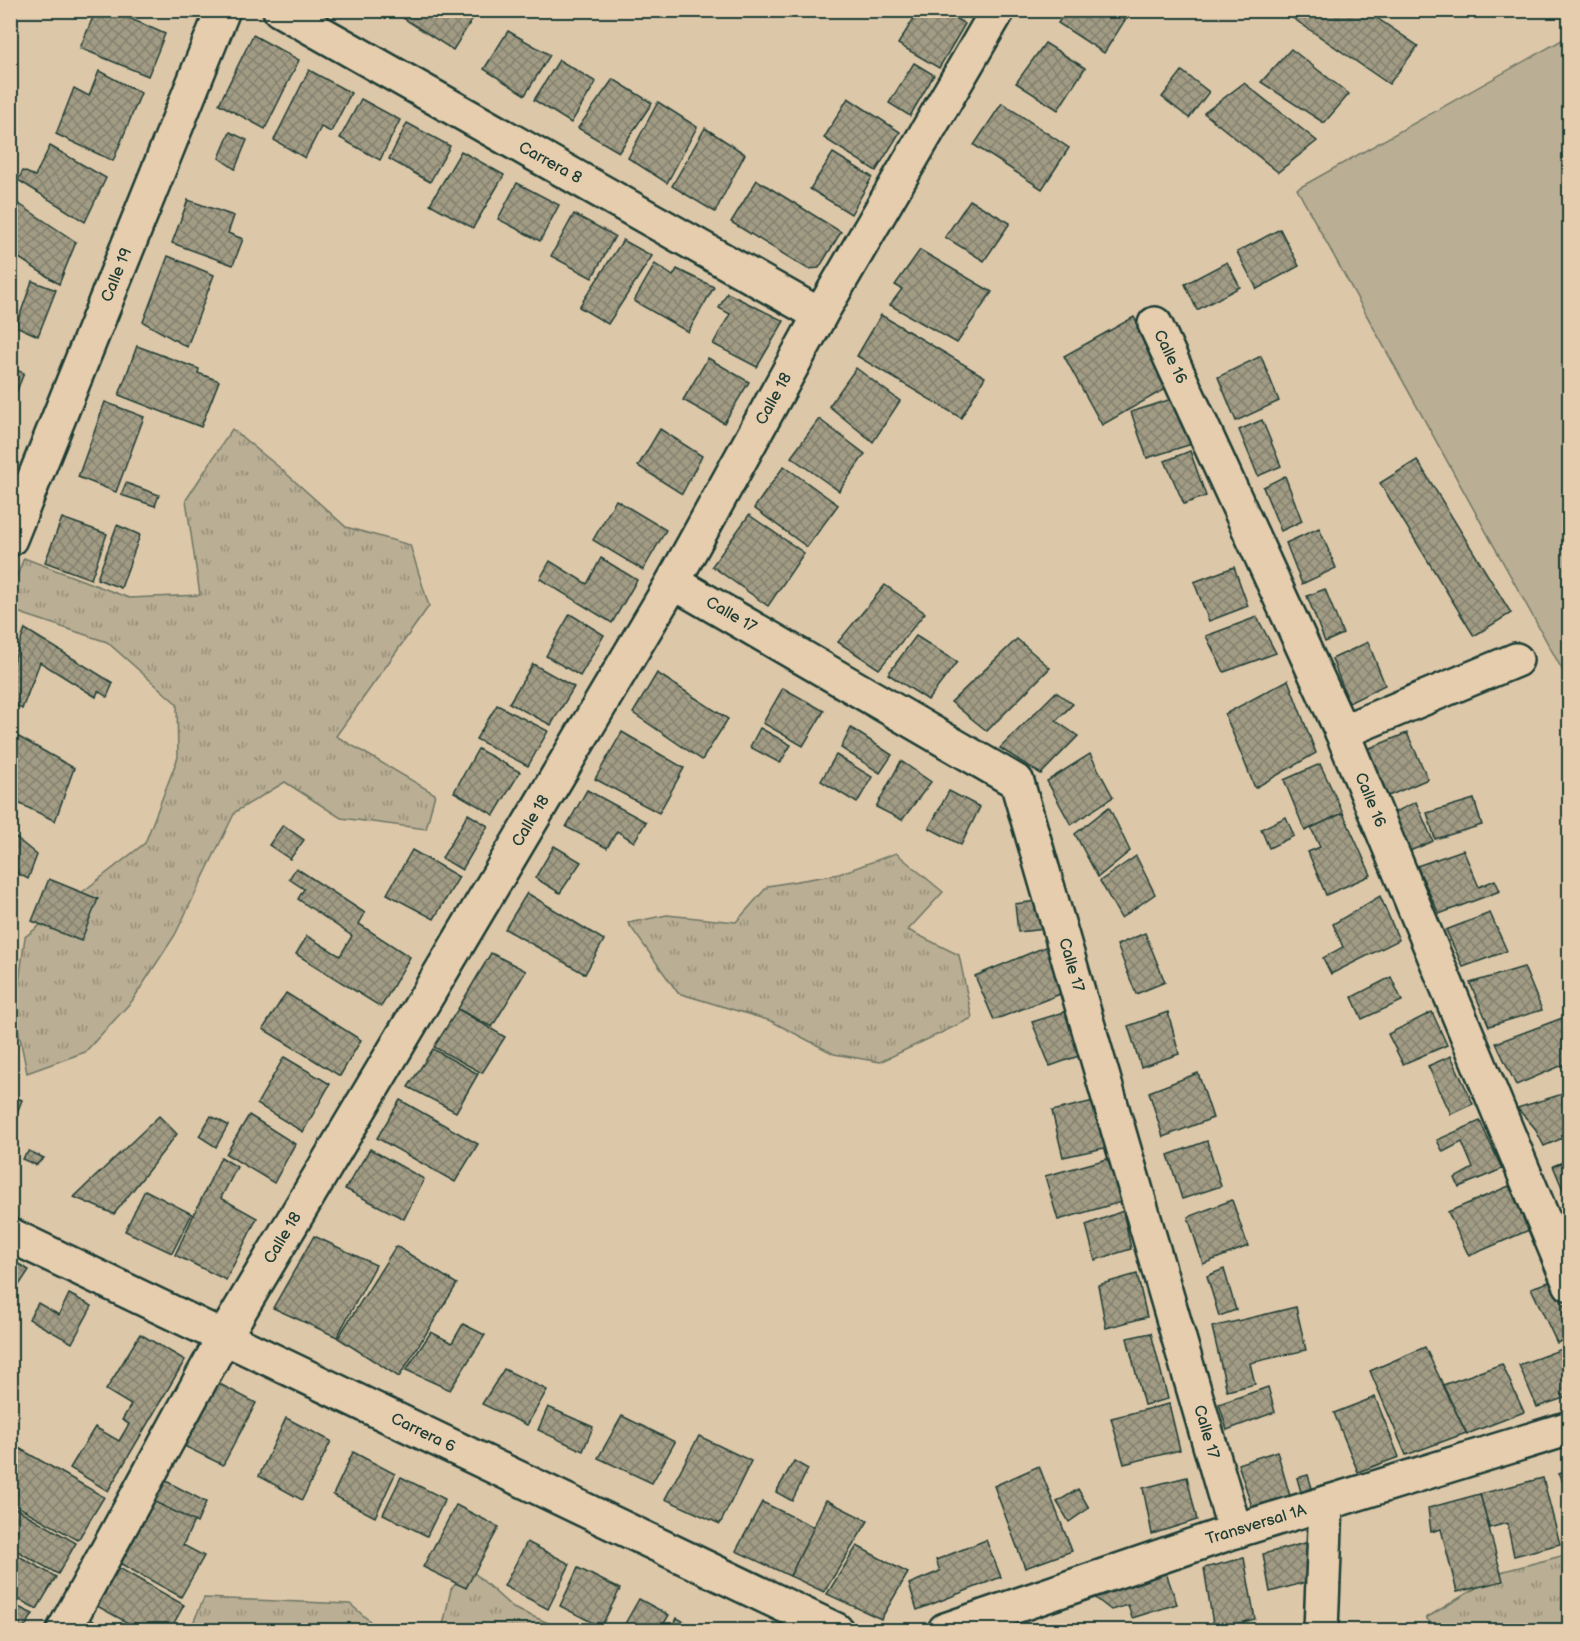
<svg xmlns="http://www.w3.org/2000/svg" width="1580" height="1641" viewBox="0 0 1580 1641" font-family="'Balsamiq Sans',sans-serif">
<defs>
<pattern id="grass-tufts" width="24" height="20" patternUnits="userSpaceOnUse" patternTransform="scale(1.5)"><rect width="24" height="20" fill="#baae94"/><path d="M3 7l-1-3M5 7V3M7 7l1-3M15 17l-1-3M17 17v-4M19 17l1-3" fill="none" stroke="#978f7a"/></pattern>
<pattern id="building-cross-hatch" width="8" height="8" patternUnits="userSpaceOnUse" patternTransform="scale(1.5)"><rect width="8" height="8" fill="#a29c85"/><path d="M0 0l8 8M0 8l8-8" fill="none" stroke="#83806e"/></pattern>
</defs>
<rect width="100%" height="100%" fill="#ddc7a9"/>
<filter id="ink" filterUnits="userSpaceOnUse"><feTurbulence type="fractalNoise" baseFrequency=".0167" numOctaves="2"/><feDisplacementMap in="SourceGraphic" scale="12" xChannelSelector="R" yChannelSelector="G"/><feConvolveMatrix kernelMatrix="1 2 1 2 8 2 1 2 1" color-interpolation-filters="sRGB"/></filter>
<g filter="url(#ink)">
<g fill="url(#grass-tufts)" stroke="#6c7664" stroke-width="1.5">
<polygon points="232,429 280,468 346,527 410,545 429,606 336,736 435,794 426,829 341,818 285,782 235,812 175,935 132,1001 85,1052 27,1073 15,1013 25,937 145,843 178,757 177,704 107,642 11,610 11,591 24,558 129,598 200,595 186,500"/>
<polygon points="896,853 943,892 908,930 959,955 972,1018 880,1062 834,1054 771,1021 678,993 628,923 667,915 736,922 768,886 839,874"/>
<polygon points="1569,1554 1569,1630 1437,1630 1426,1618 1504,1571"/>
<polygon points="469,1568 513,1608 560,1628 559,1630 442,1630 451,1589"/>
<polygon points="204,1598 350,1604 380,1630 190,1630"/>
</g>
<polygon fill="#baae94" stroke="#6c7664" stroke-width="1.5" points="1569,36 1569,682 1297,189"/>
<g fill="url(#building-cross-hatch)" stroke="#1f3d34" stroke-width="1.5">
<polygon points="96,10 111,10 165,34 148,76 80,48"/>
<polygon points="407,10 478,10 453,50 403,18"/>
<polygon points="919,10 942,10 965,24 939,68 898,44"/>
<polygon points="1066,10 1118,10 1127,17 1104,53 1058,23"/>
<polygon points="1281,10 1365,10 1418,46 1389,84"/>
<polygon points="508,31 550,55 525,95 484,69"/>
<polygon points="253,35 299,60 265,129 219,104"/>
<polygon points="1045,43 1085,68 1058,110 1016,83"/>
<polygon points="1291,49 1349,94 1324,123 1261,82"/>
<polygon points="559,60 596,82 571,123 534,100"/>
<polygon points="914,63 934,75 910,116 889,103"/>
<polygon points="309,70 351,93 331,132 321,127 305,158 274,140"/>
<polygon points="99,71 141,93 113,161 56,134 74,88 89,96"/>
<polygon points="1182,71 1209,92 1189,118 1162,97"/>
<polygon points="613,79 652,103 619,152 578,128"/>
<polygon points="1244,83 1317,141 1278,172 1204,113"/>
<polygon points="848,98 900,132 876,171 824,138"/>
<polygon points="361,99 400,120 380,160 340,138"/>
<polygon points="658,102 697,127 667,183 628,158"/>
<polygon points="1002,103 1069,148 1042,189 974,145"/>
<polygon points="407,123 450,146 430,182 389,159"/>
<polygon points="705,128 745,154 715,212 672,186"/>
<polygon points="230,132 247,140 235,169 219,158"/>
<polygon points="50,146 106,178 85,222 18,180 23,171 35,176"/>
<polygon points="461,151 504,175 473,228 430,204"/>
<polygon points="833,153 872,177 851,214 810,189"/>
<polygon points="757,180 841,232 819,268 808,269 731,222"/>
<polygon points="517,183 559,205 540,241 498,219"/>
<polygon points="10,198 76,242 59,284 10,252"/>
<polygon points="188,200 234,216 228,233 243,239 233,265 172,243"/>
<polygon points="970,200 1010,223 984,261 945,237"/>
<polygon points="574,214 615,236 592,278 551,256"/>
<polygon points="1280,229 1299,266 1257,289 1237,252"/>
<polygon points="623,240 652,256 608,324 579,307"/>
<polygon points="920,250 992,292 957,343 890,305 902,289 895,285"/>
<polygon points="168,256 214,275 187,347 143,322"/>
<polygon points="1227,262 1240,287 1197,310 1185,284"/>
<polygon points="655,264 673,276 677,269 714,287 688,332 634,301"/>
<polygon points="32,281 56,290 38,336 16,326"/>
<polygon points="727,293 784,321 757,367 713,344 730,314 719,308"/>
<polygon points="881,315 985,377 961,418 857,356"/>
<polygon points="1134,317 1172,385 1102,425 1064,356"/>
<polygon points="137,346 199,369 198,373 219,381 201,427 119,395"/>
<polygon points="1261,356 1279,401 1236,421 1218,377"/>
<polygon points="708,358 749,382 724,423 683,400"/>
<polygon points="10,368 24,373 10,408"/>
<polygon points="856,368 900,401 873,442 829,406"/>
<polygon points="1175,398 1192,444 1147,458 1131,412"/>
<polygon points="105,402 144,417 116,492 78,477"/>
<polygon points="819,419 865,454 839,491 791,457"/>
<polygon points="1262,420 1281,466 1258,476 1239,430"/>
<polygon points="660,429 702,456 682,494 638,466"/>
<polygon points="1190,451 1206,496 1184,504 1165,461"/>
<polygon points="1417,460 1511,613 1474,636 1380,483"/>
<polygon points="784,466 838,505 807,547 754,508"/>
<polygon points="1285,476 1302,521 1281,531 1263,487"/>
<polygon points="126,483 159,495 155,506 121,495"/>
<polygon points="616,500 666,530 643,570 593,540"/>
<polygon points="749,515 804,553 768,606 712,566"/>
<polygon points="62,518 107,534 91,579 45,562"/>
<polygon points="117,525 140,535 121,588 97,579"/>
<polygon points="1319,528 1336,568 1302,584 1286,543"/>
<polygon points="601,558 637,580 612,623 540,579 550,561 587,584"/>
<polygon points="1234,567 1248,606 1209,621 1194,582"/>
<polygon points="885,585 925,613 879,669 838,642"/>
<polygon points="1325,589 1343,634 1325,642 1307,596"/>
<polygon points="570,614 604,635 580,676 546,656"/>
<polygon points="1257,617 1276,653 1224,672 1206,636"/>
<polygon points="25,629 113,683 107,697 98,691 96,697 40,662 22,709 10,701 10,671"/>
<polygon points="916,636 957,662 928,700 888,674"/>
<polygon points="1017,639 1050,668 987,731 951,702"/>
<polygon points="1368,642 1385,685 1349,703 1332,659"/>
<polygon points="533,664 574,687 551,725 509,703"/>
<polygon points="657,673 728,719 702,760 633,713"/>
<polygon points="1288,680 1316,753 1255,788 1225,714"/>
<polygon points="783,688 824,711 803,746 763,723"/>
<polygon points="1056,692 1073,704 1056,721 1078,736 1041,774 1000,748"/>
<polygon points="497,705 548,731 528,766 476,739"/>
<polygon points="760,728 791,745 780,763 750,747"/>
<polygon points="851,728 892,755 880,773 841,748"/>
<polygon points="10,732 74,768 55,821 10,799"/>
<polygon points="622,732 684,768 659,813 595,779"/>
<polygon points="1407,733 1428,779 1386,797 1365,750"/>
<polygon points="478,749 520,772 494,815 454,792"/>
<polygon points="1090,754 1113,797 1071,825 1047,781"/>
<polygon points="836,755 872,777 857,803 821,781"/>
<polygon points="901,761 931,782 902,820 876,807"/>
<polygon points="1320,764 1343,813 1305,831 1284,780"/>
<polygon points="587,790 646,822 634,842 617,831 607,848 566,827"/>
<polygon points="949,791 980,807 961,845 929,828"/>
<polygon points="1474,799 1482,825 1435,839 1427,813"/>
<polygon points="1416,802 1433,841 1410,851 1393,813"/>
<polygon points="1109,807 1130,851 1098,877 1075,834"/>
<polygon points="1343,813 1371,875 1326,895 1308,852 1320,847 1311,828"/>
<polygon points="468,814 488,826 462,870 442,858"/>
<polygon points="1286,817 1294,836 1269,848 1261,829"/>
<polygon points="283,825 304,840 290,859 269,845"/>
<polygon points="10,833 37,855 28,879 10,869"/>
<polygon points="554,846 581,862 560,893 535,878"/>
<polygon points="412,850 459,877 434,919 387,894"/>
<polygon points="1463,850 1479,887 1495,880 1500,891 1439,914 1417,866"/>
<polygon points="1136,856 1155,894 1121,918 1100,881"/>
<polygon points="296,868 365,913 359,924 410,957 381,1007 296,954 307,936 340,956 352,936 298,899 304,889 289,879"/>
<polygon points="49,879 98,899 81,941 32,921"/>
<polygon points="527,893 604,940 585,974 505,929"/>
<polygon points="1380,896 1399,940 1331,974 1323,958 1343,947 1333,924"/>
<polygon points="1043,900 1046,929 1018,932 1015,904"/>
<polygon points="1490,913 1507,951 1463,967 1446,930"/>
<polygon points="1145,933 1165,982 1136,994 1117,945"/>
<polygon points="1052,944 1068,991 994,1020 975,976"/>
<polygon points="491,953 526,971 492,1027 458,1009"/>
<polygon points="1524,967 1542,1010 1489,1026 1470,983"/>
<polygon points="1391,977 1402,1001 1362,1019 1352,997"/>
<polygon points="286,993 361,1040 340,1076 263,1029"/>
<polygon points="458,1009 505,1037 482,1073 434,1047"/>
<polygon points="1074,1009 1090,1052 1050,1066 1032,1022"/>
<polygon points="1168,1012 1179,1054 1141,1067 1128,1026"/>
<polygon points="1432,1012 1447,1045 1403,1064 1388,1034"/>
<polygon points="1565,1017 1570,1027 1570,1062 1516,1085 1496,1043"/>
<polygon points="433,1049 478,1074 456,1112 408,1087"/>
<polygon points="1451,1056 1473,1104 1451,1114 1428,1066"/>
<polygon points="284,1057 330,1084 303,1132 257,1104"/>
<polygon points="1198,1073 1213,1118 1163,1137 1149,1092"/>
<polygon points="1569,1092 1570,1135 1544,1146 1534,1127 1517,1108"/>
<polygon points="10,1095 22,1100 10,1131"/>
<polygon points="400,1100 478,1144 455,1182 377,1138"/>
<polygon points="1098,1100 1109,1147 1063,1157 1052,1111"/>
<polygon points="249,1115 295,1144 274,1183 226,1154"/>
<polygon points="159,1116 177,1134 114,1214 74,1197"/>
<polygon points="211,1116 228,1125 216,1147 199,1136"/>
<polygon points="1480,1121 1502,1169 1459,1187 1455,1178 1473,1168 1462,1142 1443,1152 1437,1140"/>
<polygon points="1207,1141 1221,1186 1182,1199 1168,1155"/>
<polygon points="370,1149 424,1179 404,1219 345,1189"/>
<polygon points="29,1151 44,1158 36,1165 22,1159"/>
<polygon points="221,1157 237,1167 221,1198 257,1218 226,1280 175,1255"/>
<polygon points="1111,1158 1121,1202 1058,1220 1045,1176"/>
<polygon points="1570,1159 1570,1204 1569,1204 1553,1166"/>
<polygon points="1509,1186 1529,1230 1469,1256 1448,1212"/>
<polygon points="145,1190 192,1214 172,1253 125,1231"/>
<polygon points="1232,1200 1248,1246 1203,1264 1188,1217"/>
<polygon points="1123,1211 1131,1249 1095,1260 1086,1225"/>
<polygon points="314,1236 376,1265 337,1337 273,1308"/>
<polygon points="396,1246 457,1284 399,1377 338,1338"/>
<polygon points="10,1259 29,1270 10,1299"/>
<polygon points="1224,1269 1236,1310 1219,1316 1207,1276"/>
<polygon points="1137,1274 1147,1317 1106,1328 1098,1285"/>
<polygon points="1552,1281 1570,1319 1570,1338 1557,1343 1531,1288"/>
<polygon points="69,1294 92,1306 72,1343 29,1319 38,1303 59,1315"/>
<polygon points="1296,1307 1306,1350 1250,1363 1255,1384 1227,1391 1212,1327"/>
<polygon points="463,1324 485,1335 450,1390 406,1370 431,1332 452,1343"/>
<polygon points="1151,1333 1168,1399 1144,1405 1127,1338"/>
<polygon points="140,1334 185,1360 108,1491 70,1468 95,1427 119,1441 129,1424 122,1420 131,1405 106,1390"/>
<polygon points="1570,1346 1570,1396 1537,1407 1519,1365"/>
<polygon points="1425,1347 1466,1433 1406,1455 1370,1371"/>
<polygon points="1502,1364 1524,1412 1467,1434 1443,1385"/>
<polygon points="504,1369 547,1390 527,1425 482,1404"/>
<polygon points="214,1381 256,1403 223,1465 182,1445"/>
<polygon points="1268,1387 1275,1412 1227,1430 1219,1404"/>
<polygon points="1375,1397 1399,1457 1358,1472 1334,1413"/>
<polygon points="1169,1404 1180,1450 1124,1464 1111,1418"/>
<polygon points="548,1407 593,1427 583,1451 538,1430"/>
<polygon points="622,1416 675,1442 652,1483 598,1458"/>
<polygon points="286,1418 331,1441 302,1500 259,1476"/>
<polygon points="699,1436 751,1461 720,1524 665,1499"/>
<polygon points="10,1443 104,1497 78,1540 10,1502"/>
<polygon points="1277,1451 1290,1496 1253,1510 1238,1464"/>
<polygon points="353,1452 395,1474 375,1517 333,1495"/>
<polygon points="794,1461 808,1469 792,1501 776,1492"/>
<polygon points="1039,1466 1072,1551 1025,1568 994,1486"/>
<polygon points="1570,1471 1570,1493 1558,1474"/>
<polygon points="1308,1475 1312,1488 1301,1492 1297,1478"/>
<polygon points="401,1477 445,1499 427,1536 383,1514"/>
<polygon points="1187,1477 1197,1520 1152,1534 1143,1488"/>
<polygon points="1543,1478 1560,1544 1514,1556 1507,1523 1489,1528 1480,1494"/>
<polygon points="164,1480 206,1502 197,1523 153,1501"/>
<polygon points="1078,1489 1089,1508 1069,1522 1057,1502"/>
<polygon points="1480,1494 1503,1581 1457,1592 1441,1529 1431,1532 1428,1508"/>
<polygon points="826,1500 868,1521 824,1592 790,1576"/>
<polygon points="153,1501 194,1521 183,1545 204,1556 181,1597 121,1564"/>
<polygon points="762,1502 814,1527 790,1576 736,1551"/>
<polygon points="10,1505 76,1543 58,1574 10,1547"/>
<polygon points="456,1505 499,1527 466,1588 423,1567"/>
<polygon points="986,1540 1001,1577 917,1610 909,1584 940,1571 936,1560"/>
<polygon points="527,1542 570,1564 548,1609 504,1586"/>
<polygon points="1309,1542 1317,1579 1270,1592 1263,1554"/>
<polygon points="857,1546 908,1573 881,1619 827,1594"/>
<polygon points="10,1551 56,1577 37,1609 10,1595"/>
<polygon points="1244,1558 1255,1619 1214,1630 1204,1568"/>
<polygon points="119,1568 184,1605 170,1630 141,1630 97,1606"/>
<polygon points="578,1568 620,1589 601,1627 560,1606"/>
<polygon points="1165,1570 1177,1604 1132,1618 1128,1605 1111,1610 1093,1596"/>
<polygon points="639,1599 669,1615 660,1630 622,1629"/>
<polygon points="10,1603 33,1614 23,1630 10,1630"/>
<polygon points="677,1618 695,1628 700,1630 671,1630"/>
<polygon points="90,1619 110,1630 83,1630"/>
</g>
<g fill="none" stroke-linecap="round" stroke-linejoin="round">
<g stroke="#1f3d34" stroke-width="38">
<g id="minor">
<polyline points="280,10 820,315"/>
<polyline points="1155,324 1342,732 1570,1284"/>
<polyline points="10,539 223,10"/>
<polyline points="673,582 1017,782 1235,1531"/>
<polyline points="1342,732 1516,660"/>
<polyline points="10,1235 836,1630"/>
<polyline points="64,1630 224,1337 673,582 820,315 998,10"/>
<polyline points="945,1630 1235,1531 1570,1428"/>
<polyline points="1321,1630 1326,1503"/>
</g>
</g>
<use href="#minor" stroke="#e5cdae" stroke-width="33"/>
</g>
</g>
<g text-anchor="middle" dominant-baseline="central" stroke-width="6" stroke-linejoin="round" paint-order="stroke">
<g font-size="16" fill="#1f3d34" stroke="#e5cdae">
<text transform="translate(550 163) rotate(29)">Carrera 8</text>
<text transform="translate(117 275) rotate(-68)">Calle 19</text>
<text transform="translate(1170 357) rotate(65)">Calle 16</text>
<text transform="translate(774 399) rotate(-61)">Calle 18</text>
<text transform="translate(731 615) rotate(30)">Calle 17</text>
<text transform="translate(1370 800) rotate(68)">Calle 16</text>
<text transform="translate(531 821) rotate(-59)">Calle 18</text>
<text transform="translate(1071 965) rotate(74)">Calle 17</text>
<text transform="translate(283 1238) rotate(-59)">Calle 18</text>
<text transform="translate(1206 1432) rotate(74)">Calle 17</text>
<text transform="translate(423 1433) rotate(26)">Carrera 6</text>
<text transform="translate(1256 1525) rotate(-17)">Transversal 1A</text>
</g>
</g>
<rect width="1580" height="1641" fill="none" stroke="#e5cdae" stroke-width="36"/>
<rect x="18" y="18" width="1544" height="1605" fill="none" stroke="#1f3d34" stroke-width="2" filter="url(#ink)"/>
</svg>
